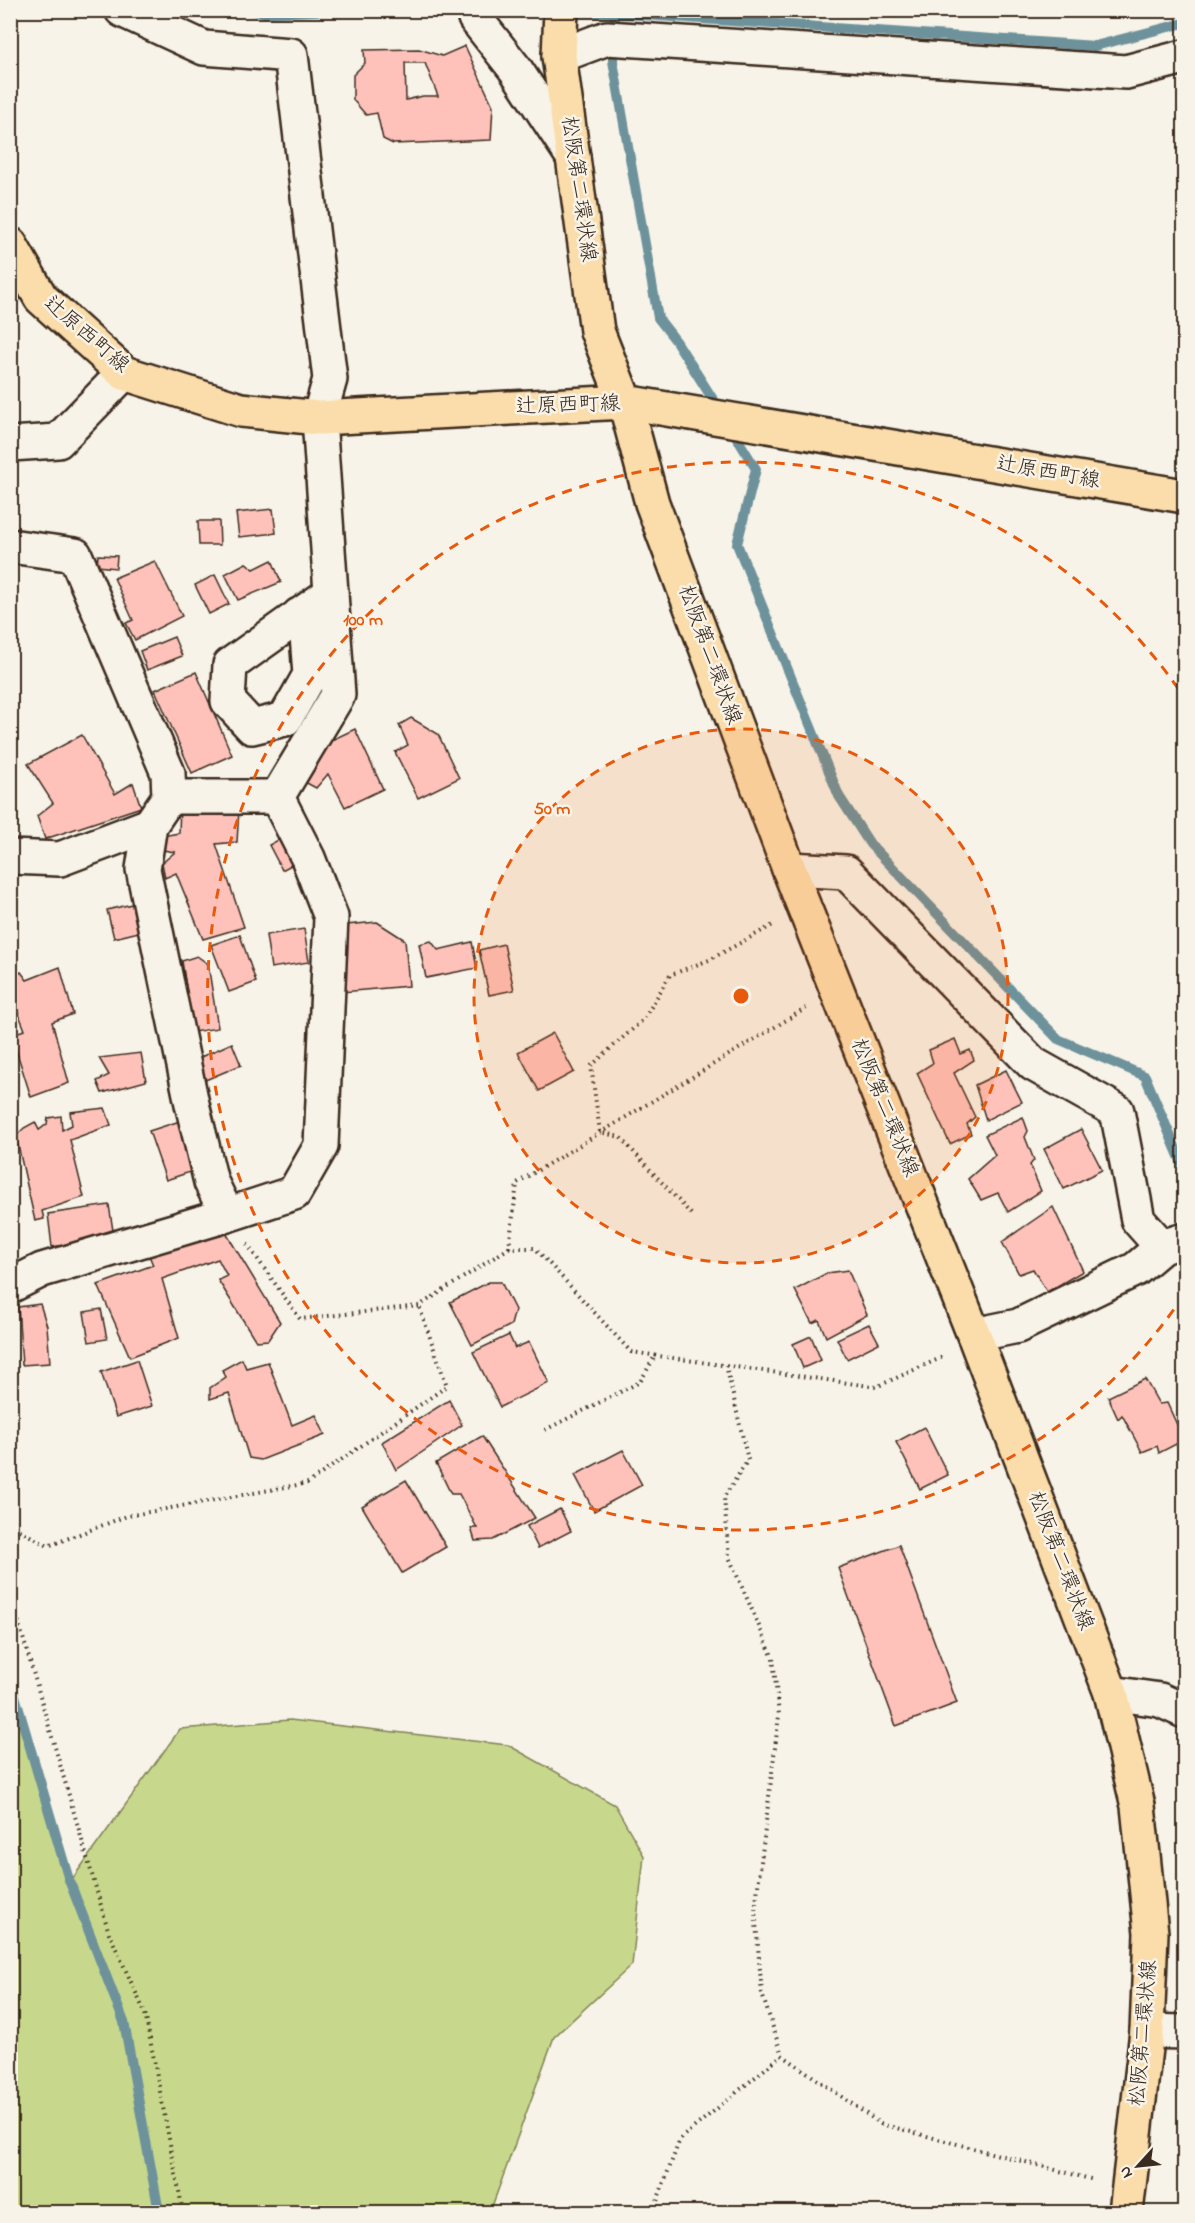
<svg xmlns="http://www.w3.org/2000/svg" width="1195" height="2223" viewBox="0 0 1195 2223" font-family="'Indie Flower','Klee One',sans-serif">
<rect width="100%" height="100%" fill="#f7f3e8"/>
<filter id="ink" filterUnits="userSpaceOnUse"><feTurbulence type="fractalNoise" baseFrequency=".0167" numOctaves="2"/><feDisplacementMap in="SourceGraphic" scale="12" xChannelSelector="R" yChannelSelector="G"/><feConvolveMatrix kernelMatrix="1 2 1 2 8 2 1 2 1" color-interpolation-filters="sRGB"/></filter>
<g filter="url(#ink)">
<polygon fill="#c7d88c" stroke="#818155" stroke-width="1.5" points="10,1696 70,1882 180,1729 290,1720 508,1745 615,1805 644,1856 632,1965 554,2037 490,2212 11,2212"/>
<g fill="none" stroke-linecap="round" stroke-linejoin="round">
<g stroke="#6d929b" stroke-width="10">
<polyline points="252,10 264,13 336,10"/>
<polyline points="538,10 615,13 1095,46 1184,23"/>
<polyline points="615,13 613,61 658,318 676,341 721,412"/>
<polyline points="729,425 756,469 737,544 839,796 870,844 1058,1039 1145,1076 1184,1168"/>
<polyline points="10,1679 69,1880 124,2022 159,2212"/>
</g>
</g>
<g fill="#fec2ba" stroke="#3b2a1e" stroke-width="1.5" fill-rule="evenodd">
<path d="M465,46l28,60 -2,34 -98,4 -10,-5 -6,-26 -11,2 -13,-15v-25l12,-12 -1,-13 55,-1 23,7zM405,63h20l13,33h-15l-17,4z"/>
<polygon points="273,509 276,533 239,537 236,513"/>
<polygon points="198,521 219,521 220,545 199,545"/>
<polygon points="98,555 117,556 116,568 97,566"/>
<polygon points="272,560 281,582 238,600 225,574 246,563 254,569"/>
<polygon points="155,561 182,616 135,640 126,623 133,620 114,578"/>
<polygon points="215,575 229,604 209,614 195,585"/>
<polygon points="174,637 182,656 147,670 140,651"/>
<polygon points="196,672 232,755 192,773 155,690"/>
<polygon points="411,718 438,734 459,778 418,798 395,752 408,745 399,725"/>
<polygon points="355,729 383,789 345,807 328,774 316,788 301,780 323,744"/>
<polygon points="82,735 115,794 133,783 141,807 45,839 37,816 53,803 28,764"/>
<polygon points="180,806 239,809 237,842 216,844 244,927 203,939 176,873 165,878 162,863 175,852 163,850 162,836 179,833"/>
<polygon points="282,838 295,863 282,870 269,845"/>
<polygon points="136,903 143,931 114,938 107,910"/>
<polygon points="377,922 405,940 409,986 342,992 336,926"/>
<polygon points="304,929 309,962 271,968 266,935"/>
<polygon points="240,935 256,982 229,992 211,945"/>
<polygon points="431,941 438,950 472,942 477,968 426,978 419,944"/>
<polygon points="504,944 514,990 489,995 479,950"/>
<polygon points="197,956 208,964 218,1028 193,1032 182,961"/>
<polygon points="60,967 73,1014 52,1022 69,1083 31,1097 11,1034 25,1030 10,992 10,978 21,972 27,980"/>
<polygon points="553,1033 574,1072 539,1091 518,1052"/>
<polygon points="955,1039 961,1054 970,1050 974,1060 954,1073 975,1117 967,1124 971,1134 950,1144 917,1073 933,1063 929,1050"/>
<polygon points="232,1043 241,1065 203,1081 194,1060"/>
<polygon points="141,1053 146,1081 102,1093 97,1081 109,1075 99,1058"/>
<polygon points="1006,1070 1022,1102 986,1120 975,1085"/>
<polygon points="105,1108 111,1125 70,1140 84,1197 42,1211 44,1219 35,1221 16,1136 24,1128 35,1122 39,1130 47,1124 48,1118 61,1116 62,1130 72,1125 70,1112"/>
<polygon points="1023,1117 1028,1131 1025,1137 1034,1160 1030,1165 1041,1191 1008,1212 998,1193 981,1200 968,1179 995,1155 985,1135"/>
<polygon points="180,1121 196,1170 166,1180 149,1131"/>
<polygon points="1081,1129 1102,1170 1064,1189 1044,1149"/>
<polygon points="109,1205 114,1237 52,1247 48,1214"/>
<polygon points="1053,1207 1083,1271 1047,1292 1033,1269 1019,1274 1002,1242"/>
<polygon points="226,1233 280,1322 268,1340 256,1341 218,1280 227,1276 218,1259 162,1279 179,1338 130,1357 98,1285 153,1265 148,1253"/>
<polygon points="848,1270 867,1315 826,1337 819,1320 812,1323 795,1290 827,1273"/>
<polygon points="489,1282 501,1282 515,1310 511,1325 472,1345 450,1302"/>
<polygon points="40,1304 47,1326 50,1363 22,1365 18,1307"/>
<polygon points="101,1309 107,1339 89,1342 84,1312"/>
<polygon points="869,1324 879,1343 847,1359 837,1339"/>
<polygon points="509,1335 515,1348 529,1342 549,1383 500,1407 473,1352"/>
<polygon points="811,1336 821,1360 803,1368 793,1344"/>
<polygon points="242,1359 246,1368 268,1362 292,1425 316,1415 325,1435 261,1460 249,1458 229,1393 210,1399 210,1388 226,1377 222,1370"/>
<polygon points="137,1360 152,1406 116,1417 101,1372"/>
<polygon points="1145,1379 1159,1404 1167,1403 1184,1440 1159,1453 1157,1446 1142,1452 1122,1415 1118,1419 1108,1397"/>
<polygon points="449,1400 462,1425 396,1470 382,1442"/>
<polygon points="924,1427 948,1475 920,1489 896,1442"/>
<polygon points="482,1436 535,1518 493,1540 475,1541 471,1528 477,1528 459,1494 451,1494 436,1463"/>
<polygon points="623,1450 642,1485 594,1511 575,1475"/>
<polygon points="406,1480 446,1547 402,1573 362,1506"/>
<polygon points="560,1509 571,1531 538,1548 527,1526"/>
<polygon points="899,1545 957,1703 896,1726 838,1568"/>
</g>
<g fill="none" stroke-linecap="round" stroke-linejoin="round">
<g stroke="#3b2a1e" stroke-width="38">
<g id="minor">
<polyline points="122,10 204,48 291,55 330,379 319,418 338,695 277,797 308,858 331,917 321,1146 294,1193 227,1215"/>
<polyline points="473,10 475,18 516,70 573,157"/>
<polyline points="559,56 607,38 1126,72 1184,57"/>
<polyline points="10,444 58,441 124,373"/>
<polyline points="10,546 75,555 168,773 169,797 150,825 143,869 192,1104 211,1182 227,1215 42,1270 10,1286"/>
<polyline points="299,615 307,635 310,675 285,719 252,727 228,701 230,665 331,593"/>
<polyline points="169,797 277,797"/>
<polyline points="10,857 60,859 150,825"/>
<polyline points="789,869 846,872 1033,1064 1117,1111 1138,1220 1162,1247"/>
<polyline points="974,1335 1018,1326 1136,1269 1162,1247 1184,1240"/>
<polyline points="1111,1693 1160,1700 1184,1711"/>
<polyline points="1147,2031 1184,2032"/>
</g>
</g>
<g stroke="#3b2a1e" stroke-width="38">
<g id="major">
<polyline points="561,10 559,56 597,331 625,402 652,503 789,869 974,1335 1111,1693 1138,1806 1151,1933 1147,2031 1126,2212"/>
<polyline points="10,244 41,298 124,373 241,410 319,418 625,402 1184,496"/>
</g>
</g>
<g stroke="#3b2a1e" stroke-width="4" stroke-dasharray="1.5 4.5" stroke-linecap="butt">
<polyline points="691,1214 620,1137 600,1132 591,1066 644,1019 670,975 709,960 775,924"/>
<polyline points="247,1244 300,1319 419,1306 509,1248 535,1248 631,1352 876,1387 945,1356"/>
<polyline points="509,1248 517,1183 808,1007"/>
<polyline points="726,1365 748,1460 724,1497 729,1557 773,1658 779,1715 755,1911 762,1994 782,2055"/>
<polyline points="545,1430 640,1382 655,1356"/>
<polyline points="10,1472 14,1527 13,1603 109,1933 145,2013 183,2212"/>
<polyline points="14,1527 48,1546 127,1516 308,1483 447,1386 419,1306"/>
<polyline points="653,2212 680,2139 782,2055 881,2124 1094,2180"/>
</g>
<use href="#minor" stroke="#f7f3e8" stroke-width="33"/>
<use href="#major" stroke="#fbddab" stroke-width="33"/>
</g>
</g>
<circle cx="741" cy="996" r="267" fill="#e8590c" fill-opacity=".12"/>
<g fill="none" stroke="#e8590c" stroke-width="3" stroke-dasharray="10 8">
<circle cx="741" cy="996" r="267"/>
<path d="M1184 1295A534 534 0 1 1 1184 697"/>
</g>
<g text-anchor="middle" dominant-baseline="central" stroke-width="5" stroke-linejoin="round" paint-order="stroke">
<g font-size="21" fill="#3b2a1e" stroke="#f7f3e8">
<text transform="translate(578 189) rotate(82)">松阪第二環状線</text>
<text transform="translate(86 335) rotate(41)">辻原西町線</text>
<text transform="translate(568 406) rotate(-2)">辻原西町線</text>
<text transform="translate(1048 473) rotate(10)">辻原西町線</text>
<text transform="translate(709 655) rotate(70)">松阪第二環状線</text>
<text transform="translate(884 1108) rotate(68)">松阪第二環状線</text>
<text transform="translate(1060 1561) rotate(69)">松阪第二環状線</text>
<text transform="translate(1144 2033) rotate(-85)">松阪第二環状線</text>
</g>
</g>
<circle cx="741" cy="996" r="9" fill="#e8590c" stroke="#f7f3e8" stroke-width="3"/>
<g font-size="18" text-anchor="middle" font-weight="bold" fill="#e8590c" stroke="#f7f3e8" stroke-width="5" stroke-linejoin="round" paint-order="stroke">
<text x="363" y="625">100 m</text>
<text x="552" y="814">50 m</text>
</g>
<rect width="1195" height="2223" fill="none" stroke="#f7f3e8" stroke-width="36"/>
<rect x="18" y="18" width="1159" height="2187" fill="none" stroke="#3b2a1e" stroke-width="2" filter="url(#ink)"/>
<g transform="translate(1138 2166) rotate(243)" stroke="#f7f3e8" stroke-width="4.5" paint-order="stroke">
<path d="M0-4.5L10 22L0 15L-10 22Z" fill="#3b2a1e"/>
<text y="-9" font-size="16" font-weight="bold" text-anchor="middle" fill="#3b2a1e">N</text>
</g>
</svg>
